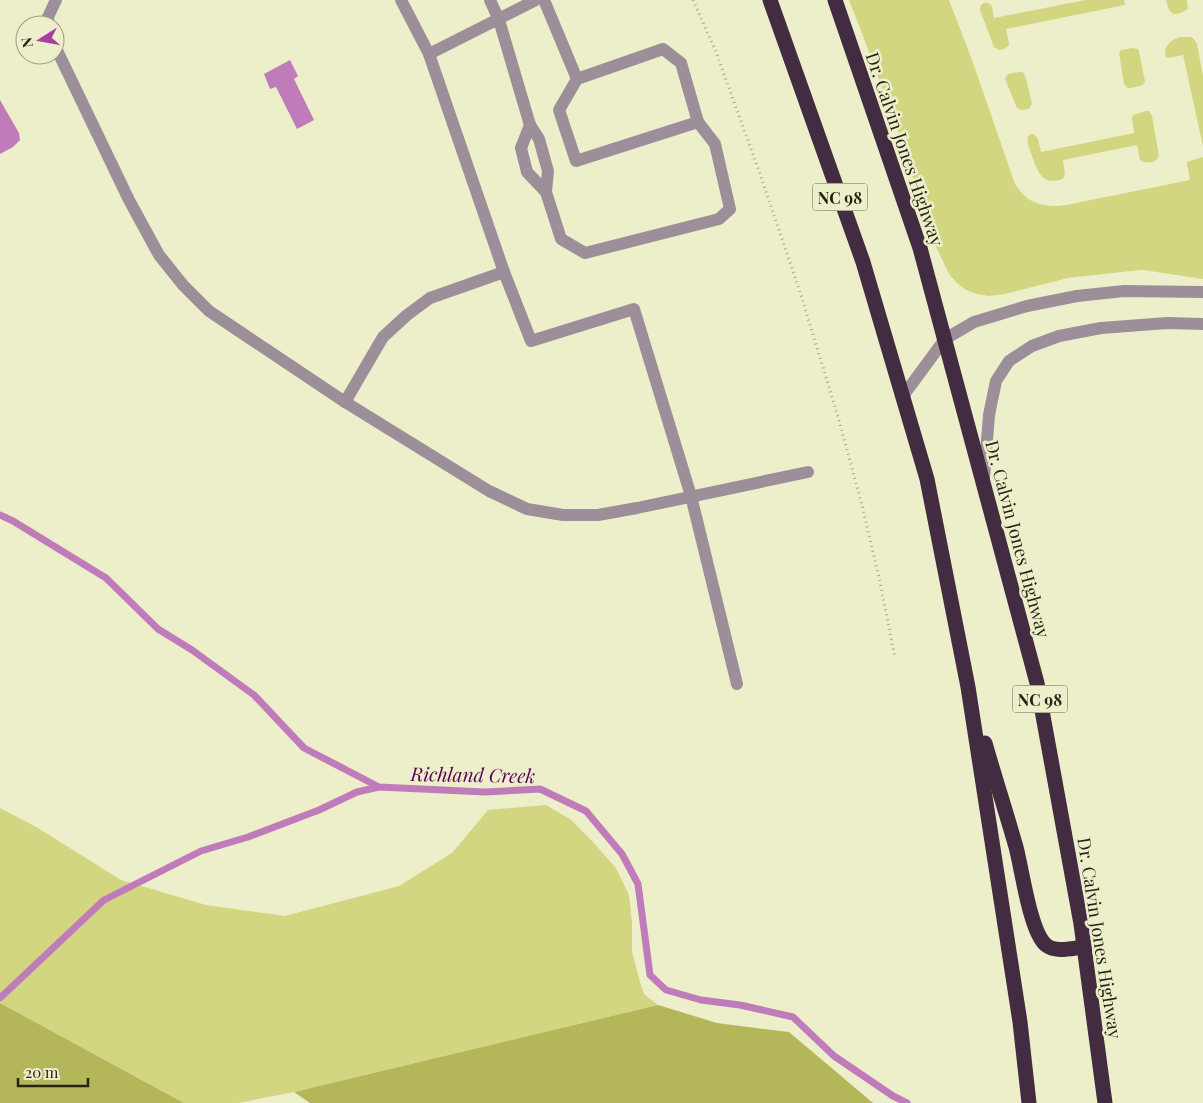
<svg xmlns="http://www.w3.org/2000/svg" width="1203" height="1103" viewBox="0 0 1203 1103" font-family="'Playfair Display',serif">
<rect width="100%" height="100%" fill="#edefcb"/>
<g fill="#d2d680">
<path d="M849,0h100l23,60 43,124c12,20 28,24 51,21l124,-25 -3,-16v-2l16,-5v122l-60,-9 -12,1 -63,7 -63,16 -16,2 -12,-2 -11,-4 -9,-7 -8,-9 -14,-29 -40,-122 -33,-90z"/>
<path d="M1085,0h39l1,5 -119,24 3,15c-2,5 -6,5 -10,6l-5,-3 -14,-37c0,-7 6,-10 11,-5 2,3 2,10 3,13z"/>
<path d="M1166,0h21l1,9c-14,9 -19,6 -22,-9z"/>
<path d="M1180,37h10l3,1 4,6 6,32v70l-20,-91 -15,3 -2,-1c-3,-11 5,-17 14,-20z"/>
<polygon points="1133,48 1138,49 1139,52 1145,81 1143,85 1131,88 1128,88 1124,84 1119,53 1121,50"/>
<path d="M1020,72h3l3,6 6,26 -3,5 -7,1 -5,-2 -12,-29c2,-7 9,-6 15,-7z"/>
<path d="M1146,111h3l3,5 7,40c-2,7 -13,8 -19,4l-3,-15 -74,15 2,14 -2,5c-21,7 -25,-7 -31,-23 -2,-7 -6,-13 -4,-20l3,-2h3l4,5 3,13 93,-19 -2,-15 1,-3z"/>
<polygon points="546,805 570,819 593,842 616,868 629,895 632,923 632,951 640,982 644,994 658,1005 294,1092 238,1103 184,1103 0,1003 0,808 38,828 121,880 206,905 285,916 399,886 452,853 488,810"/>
</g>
<g fill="#b4b759">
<polygon points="0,1003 184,1103 0,1103"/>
<polygon points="658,1005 717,1023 789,1032 873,1103 310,1103 294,1092"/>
</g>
<g fill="#c07cba">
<polygon points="290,60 298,76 294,79 314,120 297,129 276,87 270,89 264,74"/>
<polygon points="0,100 19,133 20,140 13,147 0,154"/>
</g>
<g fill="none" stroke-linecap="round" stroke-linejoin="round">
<g stroke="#c07cba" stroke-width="7">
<polyline points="0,515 13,521 106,578 158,629 192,650 254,695 304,748 379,787 485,792 540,789 586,811 622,854 638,884 650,975 666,990 701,1000 740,1005 793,1017 834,1056 893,1096 907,1103"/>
<polyline points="0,998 104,900 201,851 248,837 319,810 357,792 379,787"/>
</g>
<polyline stroke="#a6a78b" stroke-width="3" stroke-dasharray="1 4" stroke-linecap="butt" points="693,0 716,52 759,171 801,295 838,417 862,505 880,582 895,658"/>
<g stroke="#9c8f9a" stroke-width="12">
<polyline points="401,0 429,54 504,272 531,341 634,309 691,496 737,684"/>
<polyline points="490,0 499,20 530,125 521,148 527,172 546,192 561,239 585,253 719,219 730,209 715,144 698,122"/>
<polyline points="544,0 577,79"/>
<polyline points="49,25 48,17 56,0"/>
<polyline points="55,46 129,200 159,255 183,285 209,311 345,402 489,491 527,509 563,515 598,515 637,508 808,472"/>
<polygon points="663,49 681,63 698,122 576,161 559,110 577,79"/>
<polyline points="429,54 536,0"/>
<polyline points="530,125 539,139 548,171 546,192"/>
<polyline points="903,396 945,339 974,322 1027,306 1077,296 1124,291 1203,292"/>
<polyline points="345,402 383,337 407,315 430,298 504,272"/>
<polyline points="984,478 989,415 996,381 1009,361 1032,346 1059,336 1101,328 1167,323 1203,324"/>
</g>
<g stroke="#432c41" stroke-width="15">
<polyline points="770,0 863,262 927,479 968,687 1020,1022 1029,1103"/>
<polyline points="835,0 920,248 1037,683 1081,924 1105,1103"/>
<path d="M985,743c10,35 21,69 31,104 6,22 14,85 30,98 10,8 26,3 38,2"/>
</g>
</g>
<g text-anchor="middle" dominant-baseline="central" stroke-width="5" stroke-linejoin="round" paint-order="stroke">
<g fill="#edefcb" stroke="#60604c" stroke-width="1">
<rect x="812.5" y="183.5" width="55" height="27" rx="4"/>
<rect x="1012.5" y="685.5" width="55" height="27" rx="4"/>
</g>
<g font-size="16" font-weight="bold" fill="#232316">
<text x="840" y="197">NC 98</text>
<text x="1040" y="699">NC 98</text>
</g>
<g font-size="18" fill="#232316" stroke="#edefcb">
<text transform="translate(905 149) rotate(71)">Dr. Calvin Jones Highway</text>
<text transform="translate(1018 539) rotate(75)">Dr. Calvin Jones Highway</text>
<text transform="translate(1100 938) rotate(81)">Dr. Calvin Jones Highway</text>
</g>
<g font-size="19" font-style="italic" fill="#570055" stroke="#edefcb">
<text transform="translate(473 774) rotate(1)">Richland Creek</text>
</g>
</g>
<g transform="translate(40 40) rotate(259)"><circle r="24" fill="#edefcb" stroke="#9c9d83"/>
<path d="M0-4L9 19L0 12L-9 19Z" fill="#a840a3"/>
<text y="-8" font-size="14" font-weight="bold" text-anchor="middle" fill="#232316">N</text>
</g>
<path d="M18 1078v8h70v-8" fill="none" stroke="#232316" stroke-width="2.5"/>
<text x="25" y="1078" font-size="15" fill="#232316" stroke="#edefcb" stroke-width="4" paint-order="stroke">20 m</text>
</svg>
